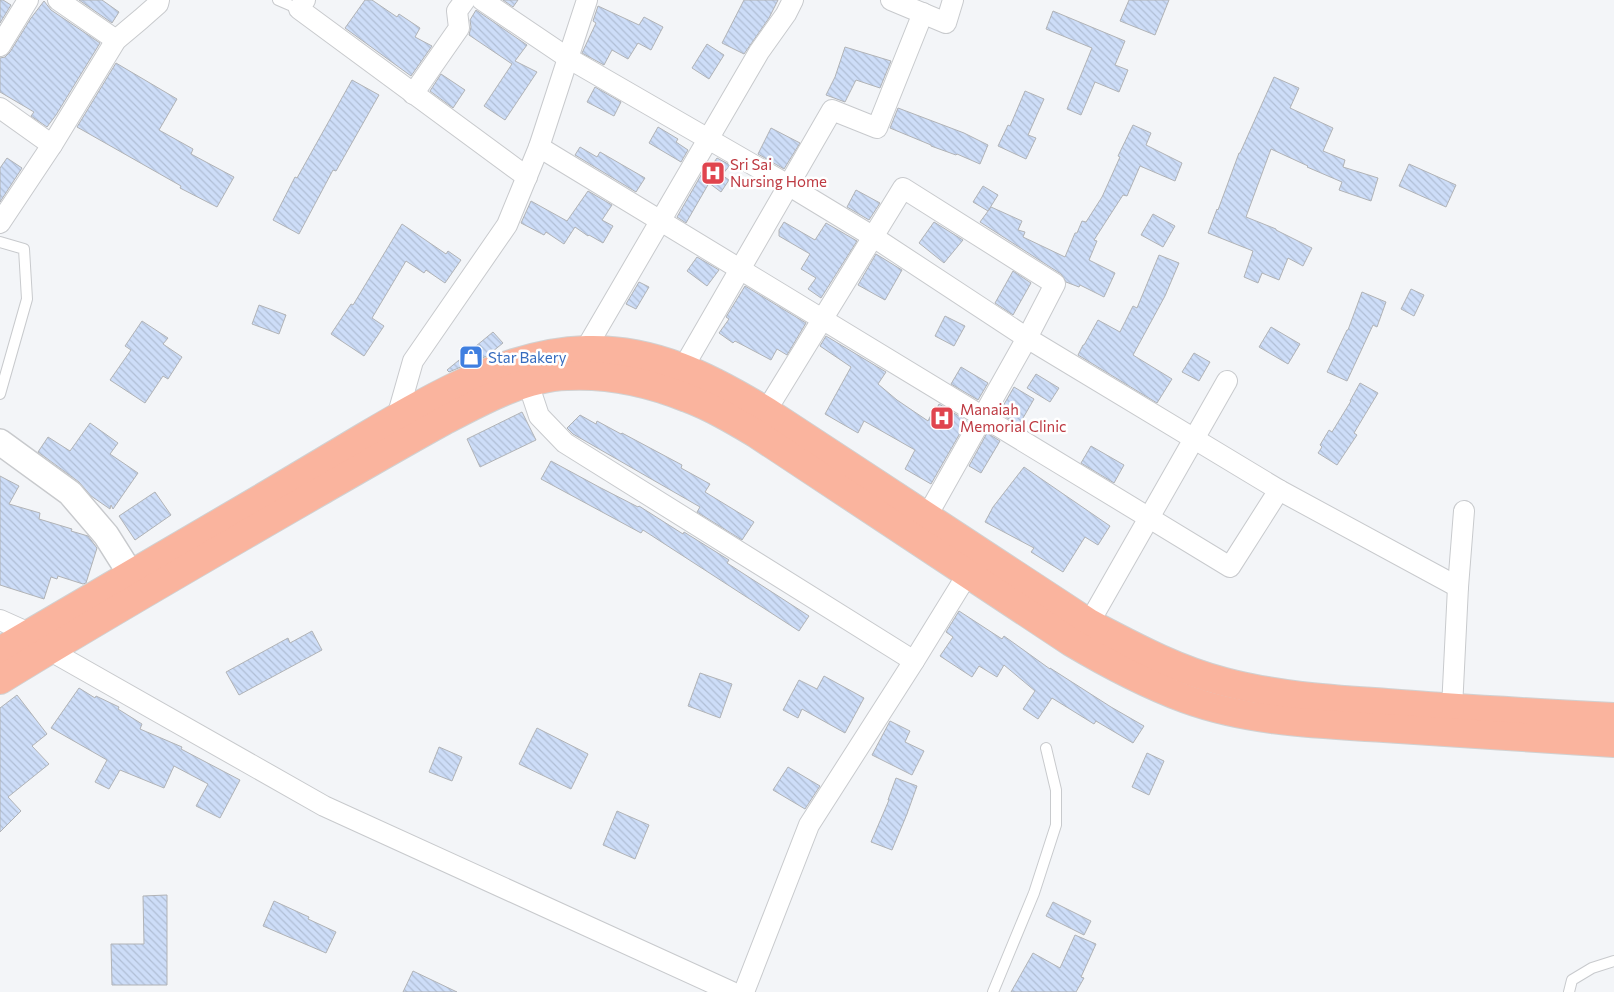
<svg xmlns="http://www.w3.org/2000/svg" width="1614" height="992" viewBox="0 0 1614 992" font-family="Commissioner,sans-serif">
<defs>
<pattern id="building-back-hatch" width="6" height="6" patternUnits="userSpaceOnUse" patternTransform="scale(1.25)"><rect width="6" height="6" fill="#cdddf8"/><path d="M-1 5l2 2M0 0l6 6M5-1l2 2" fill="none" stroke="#b0bed5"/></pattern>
</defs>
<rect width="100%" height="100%" fill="#f3f5f8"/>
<g fill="url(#building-back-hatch)" stroke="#b1b3b6">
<polygon points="0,0 3,0 11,5 0,23"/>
<polygon points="79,0 102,0 119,12 112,23"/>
<polygon points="365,0 372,0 397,17 399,14 420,28 415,37 432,46 411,76 345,28"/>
<polygon points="503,0 518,0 513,7"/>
<polygon points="744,0 778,0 769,18 744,54 722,43"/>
<polygon points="1129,0 1169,0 1155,35 1120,21"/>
<polygon points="44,1 51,10 100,43 56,115 47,127 31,116 34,112 0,92 0,58 5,57 10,52 31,18"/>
<polygon points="598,6 639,25 644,17 663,27 651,50 638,43 628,59 612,50 604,65 582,53 596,23 593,21"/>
<polygon points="476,10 527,45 515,61 537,72 505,120 484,106 512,64 469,35 471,27 470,20"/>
<polygon points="1053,11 1125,41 1115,65 1128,70 1119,92 1095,82 1081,115 1067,109 1092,48 1046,29"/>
<polygon points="707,44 724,55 709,79 692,68"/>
<polygon points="845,47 891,61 880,88 856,80 845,102 826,95 835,77"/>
<polygon points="116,63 177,99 159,130 193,149 191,154 234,177 217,207 180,188 181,186 77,127"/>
<polygon points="441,74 465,90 453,108 430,91"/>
<polygon points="1274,77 1299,88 1290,108 1333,128 1323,151 1345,160 1343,167 1378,178 1371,201 1339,190 1342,182 1307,167 1308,166 1271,149 1246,217 1276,229 1276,230 1312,248 1303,266 1288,258 1279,280 1262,273 1258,283 1244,277 1253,251 1208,233 1217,209 1218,210 1239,153 1240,153"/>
<polygon points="352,80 379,95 336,171 333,170 299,234 273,220 295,177 297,178"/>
<polygon points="595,87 621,102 614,116 587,102"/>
<polygon points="1025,91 1044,99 1028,135 1036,138 1026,159 998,146 1008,125 1010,126"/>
<polygon points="898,108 964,133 988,145 980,164 957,154 956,155 931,146 931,145 890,128"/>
<polygon points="1133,125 1151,133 1146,145 1182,163 1175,181 1140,166 1127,196 1123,195 1094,240 1097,241 1089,260 1115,273 1104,297 1080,285 1079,287 1066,282 1061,274 980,222 991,207 1022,221 1018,230 1025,232 1023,237 1065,257 1075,233 1077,233 1082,221 1086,222 1102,197 1120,157 1118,156"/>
<polygon points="658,127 678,139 676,142 688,150 681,162 649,143"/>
<polygon points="771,128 800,143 784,169 758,154"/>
<polygon points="580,147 597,157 600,152 645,178 636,192 575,155"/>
<polygon points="7,158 22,168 0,202 0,168"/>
<polygon points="717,158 730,165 722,175 729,180 721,192 709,183 686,223 677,217 708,163 712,165"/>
<polygon points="1409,164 1456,185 1446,207 1399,186"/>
<polygon points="983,186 998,195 988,211 973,202"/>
<polygon points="856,190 880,203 869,220 847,207"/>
<polygon points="588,191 612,205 602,220 613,226 603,243 589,235 588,236 575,227 564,244 546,232 544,235 521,223 531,201 567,221"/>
<polygon points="1153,214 1175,226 1163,247 1141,235"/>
<polygon points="784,222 815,240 826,223 857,241 821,298 808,289 816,278 801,269 810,254 779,236 779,230"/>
<polygon points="934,222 963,240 944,263 919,243"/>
<polygon points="402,224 446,254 448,251 461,260 445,283 426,270 424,273 406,261 372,318 384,326 364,356 331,334 351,304 353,305"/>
<polygon points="876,254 902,270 885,300 858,285"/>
<polygon points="1159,255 1179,263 1165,296 1133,355 1172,379 1157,403 1078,355 1083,345 1084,345 1098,320 1120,332 1133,306 1137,308"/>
<polygon points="697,257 719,270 707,286 687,271"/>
<polygon points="1013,271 1031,283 1013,315 995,303"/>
<polygon points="639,282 649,287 636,309 626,304"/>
<polygon points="745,286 806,323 787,355 777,349 771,360 735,341 733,343 719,333 729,319 726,317"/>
<polygon points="1411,289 1424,295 1414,316 1401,309"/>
<polygon points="1362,292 1386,302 1377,327 1373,325 1347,381 1327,372 1347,330 1348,330"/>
<polygon points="259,305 286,315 279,334 252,324"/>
<polygon points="945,316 965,326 954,346 935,336"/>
<polygon points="142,321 168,338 163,344 182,357 168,379 163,376 145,403 110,380 131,350 125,346"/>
<polygon points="1271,327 1300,344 1288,364 1259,347"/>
<polygon points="493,332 503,343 487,356 449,372 447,370"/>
<polygon points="826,336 886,372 878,384 897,400 928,421 935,407 937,408 939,404 967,421 931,484 905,469 915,450 864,421 858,433 825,414 851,367 820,346"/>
<polygon points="1194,353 1210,362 1199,381 1182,372"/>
<polygon points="961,367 988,383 978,400 951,384"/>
<polygon points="1036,374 1059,388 1050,402 1027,388"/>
<polygon points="1360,383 1378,393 1354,433 1357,435 1337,465 1318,453 1322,447 1320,445 1329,430 1332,432 1351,401 1350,401"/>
<polygon points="1014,387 1034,399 1019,425 999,413"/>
<polygon points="522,412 536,440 480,467 467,439"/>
<polygon points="580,415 596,424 597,421 621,434 622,433 682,465 681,468 710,484 705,492 754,522 742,540 697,512 700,507 573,434 567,428"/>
<polygon points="90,423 118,443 110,454 138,473 113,509 111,505 110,509 91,496 79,482 38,452 48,437 70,451"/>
<polygon points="987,433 1000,441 981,473 969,466"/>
<polygon points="1091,446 1124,465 1114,483 1081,463"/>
<polygon points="551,461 599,487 638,507 639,506 683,534 684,532 729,560 727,563 809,616 799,631 643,530 641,533 541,479"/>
<polygon points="1024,467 1110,526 1098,545 1085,537 1063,572 1031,552 1034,548 985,522 993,507"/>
<polygon points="0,476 19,486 9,504 40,513 39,519 72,529 71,531 88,536 97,548 86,583 83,584 58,576 57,579 51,577 44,599 0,585"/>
<polygon points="155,492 171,515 135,540 119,516"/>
<polygon points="959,611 1002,639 1004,636 1050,669 1050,668 1111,707 1144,726 1133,743 1096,721 1094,724 1052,698 1038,719 1023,709 1035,691 1004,665 997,677 979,666 972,677 940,656 953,637 946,632"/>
<polygon points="312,631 322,650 239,695 226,672 288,638 290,643"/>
<polygon points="700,673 732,684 720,718 688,706"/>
<polygon points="824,676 864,698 845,733 802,709 798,718 783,710 799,680 817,689"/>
<polygon points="79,688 95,698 96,696 119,707 118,709 142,724 140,729 182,747 181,749 240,780 220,818 196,806 208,784 174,766 164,788 120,770 109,789 95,782 107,760 51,728"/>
<polygon points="17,695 47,734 32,746 49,764 8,797 21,811 0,832 0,708"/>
<polygon points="890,721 910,731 905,742 924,751 912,775 872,755"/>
<polygon points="537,728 588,754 571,789 519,764"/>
<polygon points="439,747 462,757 452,781 429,772"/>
<polygon points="1147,753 1164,761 1149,795 1132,787"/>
<polygon points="788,767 820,786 805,809 773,790"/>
<polygon points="896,778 917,786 907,814 892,850 871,842 889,800 888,800"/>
<polygon points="617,811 649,825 635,859 603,845"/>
<polygon points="167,895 167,985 112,985 111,944 144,944 143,896"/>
<polygon points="274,901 309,917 308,919 336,932 326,953 263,926"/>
<polygon points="1053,902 1091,921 1084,935 1046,916"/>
<polygon points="1075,935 1096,944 1081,977 1084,978 1076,992 1011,992 1033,953 1060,968"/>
<polygon points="413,971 457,992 403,992"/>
</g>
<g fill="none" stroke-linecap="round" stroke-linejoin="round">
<g stroke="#c8cacd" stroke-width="12">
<g id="service">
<polyline points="278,0 299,9"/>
<polyline points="0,242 24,249 27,299 0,394"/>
<polyline points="993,992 1034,893 1056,825 1056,790 1046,748"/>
<polyline points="1569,992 1572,980 1592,968 1614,961"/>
</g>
</g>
<g stroke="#c8cacd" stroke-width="22">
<g id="minor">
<polyline points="58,0 116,40"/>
<polyline points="305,0 299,9 527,177"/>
<polyline points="482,0 568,58 788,185 872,236 1027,338 1279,490 1458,587"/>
<polyline points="891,0 946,23 953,0"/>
<polyline points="0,46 28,0"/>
<polyline points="413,94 459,28 457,11 465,0"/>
<polyline points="0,108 52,145"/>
<polyline points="539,147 1230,567 1279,490"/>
<polyline points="0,223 52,145 116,40 141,19 158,4 159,0"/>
<polyline points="585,350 759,52 786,14 793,0"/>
<polyline points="683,368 832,110 877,128 923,13"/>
<polyline points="528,383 539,416 565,443 914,661"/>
<polyline points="766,411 903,188 1055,284 1027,338 927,516"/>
<polyline points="397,417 413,361 507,225 539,147 587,0"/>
<polyline points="0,620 29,633"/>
<polyline points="1089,623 1227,381"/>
<polyline points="49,650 324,806 732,992"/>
<polyline points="1452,708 1458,587 1464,511"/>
<polyline points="744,992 809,825 914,661 975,562"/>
</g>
</g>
<g stroke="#c8cacd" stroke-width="28">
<polyline id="tertiary" points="0,442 70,493 106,535 142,592"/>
</g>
<g stroke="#d1d1d1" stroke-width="30">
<g id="trunk">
<path d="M0,651c87,-51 174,-101 260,-152 35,-21 69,-41 104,-62 65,-39 144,-85 222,-87 68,-2 124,27 180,61l323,212c44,23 88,47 136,59 53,14 107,17 162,21 75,6 151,10 227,14"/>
<path d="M0,680c107,-66 217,-129 326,-192 38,-22 76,-44 114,-65 38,-20 84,-46 127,-47 40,-2 83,7 120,22 24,9 46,22 68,35l316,209c37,22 75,42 115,57 63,23 132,25 198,29 77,5 153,10 230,15"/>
</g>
</g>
<use href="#service" stroke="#fff" stroke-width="10"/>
<use href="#minor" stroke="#fff" stroke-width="20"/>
<use href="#tertiary" stroke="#fff" stroke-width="25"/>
<use href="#trunk" stroke="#fab49e" stroke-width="28"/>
</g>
<defs>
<g id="hospital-square" transform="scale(1.25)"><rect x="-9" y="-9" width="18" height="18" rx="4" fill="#e0444e" stroke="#fff"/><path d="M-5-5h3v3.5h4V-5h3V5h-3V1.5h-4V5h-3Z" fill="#fff"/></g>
<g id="shop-square" transform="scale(1.25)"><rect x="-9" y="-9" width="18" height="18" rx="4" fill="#3f7fe0" stroke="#fff"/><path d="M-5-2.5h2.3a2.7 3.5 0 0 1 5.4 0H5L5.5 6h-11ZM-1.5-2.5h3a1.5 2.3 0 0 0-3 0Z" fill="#fff"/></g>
</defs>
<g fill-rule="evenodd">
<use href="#hospital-square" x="713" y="173"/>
<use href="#shop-square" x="471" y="357"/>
<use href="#hospital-square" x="942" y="418"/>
</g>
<g text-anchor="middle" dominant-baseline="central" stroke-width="5" stroke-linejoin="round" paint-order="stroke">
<g font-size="15" fill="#be3a42" stroke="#fff" text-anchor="start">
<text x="730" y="164">Sri Sai<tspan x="730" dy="17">Nursing Home</tspan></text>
<text x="960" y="409">Manaiah<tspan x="960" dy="17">Memorial Clinic</tspan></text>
</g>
<g font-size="15" fill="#366cbe" stroke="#fff" text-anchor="start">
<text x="488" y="357">Star Bakery</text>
</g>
</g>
</svg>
